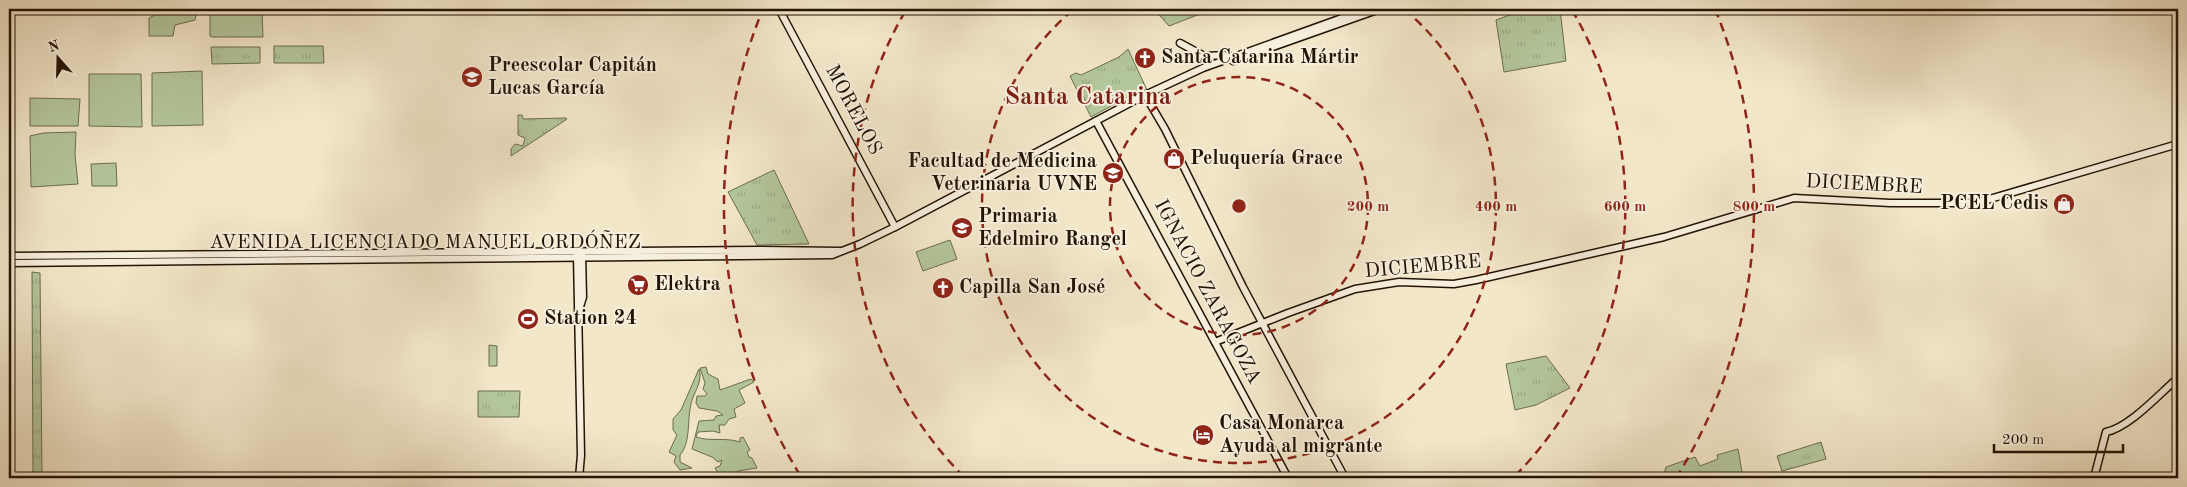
<svg xmlns="http://www.w3.org/2000/svg" width="2187" height="487" viewBox="0 0 2187 487" font-family="'Old Standard TT',serif">
<defs>
<pattern id="park-tufts" width="24" height="20" patternUnits="userSpaceOnUse" patternTransform="scale(1.25)"><rect width="24" height="20" fill="#b4c79c"/><path d="M3 7l-1-3M5 7V3M7 7l1-3M15 17l-1-3M17 17v-4M19 17l1-3" fill="none" stroke="#9aaa85"/></pattern>
</defs>
<rect width="100%" height="100%" fill="#f3e7ca"/>
<filter id="stains"><feTurbulence type="fractalNoise" baseFrequency=".004" numOctaves="4"/><feColorMatrix values="0 0 0 0 .2 0 0 0 0 .09 0 0 0 0 .02 0 0 0 .5 -.17"/></filter>
<radialGradient id="worn" r=".72"><stop offset=".6" stop-color="#630" stop-opacity="0"/><stop offset="1" stop-color="#630" stop-opacity=".3"/></radialGradient>
<g fill="#b4c79c" stroke="#6b6d50">
<polygon points="210,9 262,9 263,37 212,37 210,36"/>
<polygon points="197,11 195,20 175,25 173,36 149,36 149,18 159,13"/>
<polygon points="202,71 203,125 152,126 152,73"/>
<polygon points="89,74 141,74 142,127 89,126"/>
<polygon points="30,98 80,99 78,126 30,126"/>
<polygon points="76,132 75,155 78,184 31,187 30,136 43,133"/>
<polygon points="116,163 117,186 92,186 91,164"/>
<polygon points="950,240 957,259 923,271 916,252"/>
<path d="M706,367l2,7 10,5 2,11 31,-11 3,3 -15,8 6,13 -11,6 2,8 -7,2 -4,6h-6l1,8 -7,-2 -15,1 -2,5c15,5 30,0 44,5v-4l3,-1 7,13 -3,2 2,5 3,1 5,10 -19,3 1,7h-18l-6,-10 5,-2 2,-6 -4,2 -6,-5 -20,-8 7,-28 15,-1 2,-4 7,-1 -6,-4 -18,-3 -3,-5 1,-7h8l2,-2 -4,-5 2,-6 -5,-15z"/>
<path d="M699,369c3,9 -1,17 -5,26 -9,18 -1,45 -14,60v7l12,6 -12,2 -6,-8 2,-6 -7,-4 8,-17 -4,-5v-11l8,-9z"/>
<polygon points="1738,449 1743,478 1663,478 1666,467 1695,457 1700,466 1718,459 1717,455"/>
</g>
<g fill="url(#park-tufts)" stroke="#6b6d50">
<polygon points="1154,9 1213,9 1169,26"/>
<polygon points="1526,9 1560,9 1566,61 1504,72 1496,20"/>
<polygon points="274,46 323,46 324,63 274,63"/>
<polygon points="211,47 260,47 260,63 212,64"/>
<polygon points="1128,49 1147,90 1135,93 1091,117 1085,105 1087,104 1082,94 1079,94 1070,76 1076,73 1081,75 1119,57"/>
<polygon points="518,115 522,115 523,119 566,118 567,119 511,156 511,149 515,144 523,146 525,138 518,135"/>
<polygon points="774,170 809,244 757,245 728,192"/>
<polygon points="32,272 40,273 42,478 33,478"/>
<polygon points="489,345 497,346 497,366 489,366"/>
<polygon points="1546,356 1570,388 1536,405 1515,410 1506,364"/>
<polygon points="478,391 520,391 519,417 478,417"/>
<polygon points="1821,442 1826,459 1782,471 1777,456"/>
</g>
<g fill="none" stroke-linecap="round" stroke-linejoin="round">
<g stroke="#221304" stroke-width="9">
<g id="secondary">
<polyline points="779,9 895,227"/>
<polyline points="1180,43 1204,56 1229,55"/>
<polyline points="1233,61 1380,9"/>
<polyline points="1145,95 1165,129 1243,287 1345,478"/>
<polyline points="1096,121 1288,478"/>
<polyline points="577,255 581,455 579,478"/>
<polyline points="9,256 759,250 840,251"/>
<polyline points="9,263 832,255 860,244 895,227 1145,95 1203,68 1367,9"/>
<polyline points="579,310 583,297 582,254"/>
<polyline points="1215,342 1288,313 1355,289 1399,282 1454,284 1476,280 1664,237 1794,198 1890,203 1976,203 2178,144"/>
<path d="M2094,478l12,-46c24,-5 53,-38 72,-54"/>
</g>
</g>
<use href="#secondary" stroke="#f7efdd" stroke-width="6"/>
</g>
<g fill="none" stroke="#8f2418" stroke-width="2.5" stroke-dasharray="9 6">
<circle cx="1239" cy="206" r="129"/>
<path d="M1404 9A257 257 0 1 1 1074 9"/>
<path d="M964 477A386 386 0 0 1 906 10M1572 10A386 386 0 0 1 1514 477"/>
<path d="M800 475A515 515 0 0 1 763 9M1715 9A515 515 0 0 1 1678 475"/>
</g>
<defs>
<g id="church-disc" transform="scale(1.125)"><circle r="9.5" fill="#8f2418" stroke="#f7efdd"/><path d="M-1.2-6h2.4v3.5h3.3v2.4h-3.3V6h-2.4V-.1h-3.3v-2.4h3.3Z" fill="#fff"/></g>
<g id="school-disc" transform="scale(1.125)"><circle r="9.5" fill="#8f2418" stroke="#f7efdd"/><path d="M0-5L7-2L0 1L-7-2ZM-4 1L0 2.5L4 1V4Q0 6-4 4Z" fill="#fff"/></g>
<g id="shop-disc" transform="scale(1.125)"><circle r="9.5" fill="#8f2418" stroke="#f7efdd"/><path d="M-5-2.5h2.3a2.7 3.5 0 0 1 5.4 0H5L5.5 6h-11ZM-1.5-2.5h3a1.5 2.3 0 0 0-3 0Z" fill="#fff"/></g>
<g id="university-disc" transform="scale(1.125)"><circle r="9.5" fill="#8f2418" stroke="#f7efdd"/><path d="M0-5L7-2L0 1L-7-2ZM-4 1L0 2.5L4 1V4Q0 6-4 4Z" fill="#fff"/></g>
<g id="supermarket-disc" transform="scale(1.125)"><circle r="9.5" fill="#8f2418" stroke="#f7efdd"/><path d="M-6-5.5h2.5l.6 2H6L4.5 2H-2.5L-4.4-4H-6ZM-1.5 3.2a1.3 1.3 0 1 0 .1 0ZM3 3.2a1.3 1.3 0 1 0 .1 0Z" fill="#fff"/></g>
<g id="stadium-disc" transform="scale(1.125)"><circle r="9.5" fill="#8f2418" stroke="#f7efdd"/><path d="M0-5a6.5 5 0 1 0 0 10a6.5 5 0 1 0 0-10ZM-3.5-1.8h7v3.6h-7Z" fill="#fff"/></g>
<g id="hotel-disc" transform="scale(1.125)"><circle r="9.5" fill="#8f2418" stroke="#f7efdd"/><path d="M-6-4.5h1.5V1H6V5H4.5V3h-9V5H-6ZM-4 0a1.8 1.8 0 1 1 3.6 0ZM.5 0V-2.5h3Q6-2.5 6 0Z" fill="#fff"/></g>
</defs>
<g fill-rule="evenodd">
<use href="#church-disc" x="1145" y="58"/>
<use href="#school-disc" x="472" y="77"/>
<use href="#shop-disc" x="1174" y="159"/>
<use href="#university-disc" x="1113" y="173"/>
<use href="#shop-disc" x="2064" y="204"/>
<use href="#school-disc" x="962" y="228"/>
<use href="#supermarket-disc" x="638" y="285"/>
<use href="#church-disc" x="943" y="288"/>
<use href="#stadium-disc" x="528" y="319"/>
<use href="#hotel-disc" x="1203" y="435"/>
</g>
<g text-anchor="middle" dominant-baseline="central" stroke-width="4" stroke-linejoin="round" paint-order="stroke">
<g font-size="20" font-weight="bold" fill="#221304" stroke="#f7efdd" text-anchor="start">
<text x="1161" y="58">Santa Catarina Mártir</text>
<text x="488" y="66">Preescolar Capitán<tspan x="488" dy="23">Lucas García</tspan></text>
<text x="1190" y="159">Peluquería Grace</text>
<text x="1097" y="162" text-anchor="end">Facultad de Medicina<tspan x="1097" dy="23">Veterinaria UVNE</tspan></text>
<text x="2048" y="204" text-anchor="end">PCEL Cedis</text>
<text x="978" y="217">Primaria<tspan x="978" dy="23">Edelmiro Rangel</tspan></text>
<text x="654" y="285">Elektra</text>
<text x="959" y="288">Capilla San José</text>
<text x="544" y="319">Station 24</text>
<text x="1219" y="424">Casa Monarca<tspan x="1219" dy="23">Ayuda al migrante</tspan></text>
</g>
<g font-size="20" fill="#221304" stroke="#f7efdd">
<text transform="translate(853 110) rotate(62)">MORELOS</text>
<text transform="translate(1864 185) rotate(3)">DICIEMBRE</text>
<text x="425" y="243">AVENIDA LICENCIADO MANUEL ORDÓÑEZ</text>
<text transform="translate(1423 267) rotate(-5)">DICIEMBRE</text>
<text transform="translate(1207 292) rotate(62)">IGNACIO ZARAGOZA</text>
</g>
<g font-size="25" font-weight="bold" fill="#7a1f14" stroke="#f7efdd">
<text x="1088" y="97">Santa Catarina</text>
</g>
</g>
<circle cx="1239" cy="206" r="8" fill="#8f2418" stroke="#f7efdd" stroke-width="2.5"/>
<g font-size="15" text-anchor="middle" font-weight="bold" fill="#8f2418" stroke="#f7efdd" stroke-width="4" stroke-linejoin="round" paint-order="stroke">
<text x="1368" y="211">200 m</text>
<text x="1496" y="211">400 m</text>
<text x="1625" y="211">600 m</text>
<text x="1754" y="211">800 m</text>
</g>
<rect width="2187" height="487" fill="none" stroke="#f3e7ca" stroke-width="30"/>
<rect x="10" y="10" width="2167" height="467" fill="none" stroke="#221304" stroke-width="2.5"/>
<rect x="15" y="15" width="2157" height="457" fill="none" stroke="#221304"/>
<g transform="translate(58 58) rotate(340)" stroke="#f7efdd" stroke-width="4" paint-order="stroke">
<path d="M0-4L9 19L0 12L-9 19Z" fill="#221304"/>
<text y="-8" font-size="14" font-weight="bold" text-anchor="middle" fill="#221304">N</text>
</g>
<path d="M1994 444v8h129v-8" fill="none" stroke="#221304" stroke-width="2.5"/>
<text x="2002" y="444" font-size="15" fill="#221304" stroke="#f7efdd" stroke-width="4" paint-order="stroke">200 m</text>
<rect width="100%" height="100%" filter="url(#stains)"/>
<rect width="100%" height="100%" fill="url(#worn)"/>
</svg>
